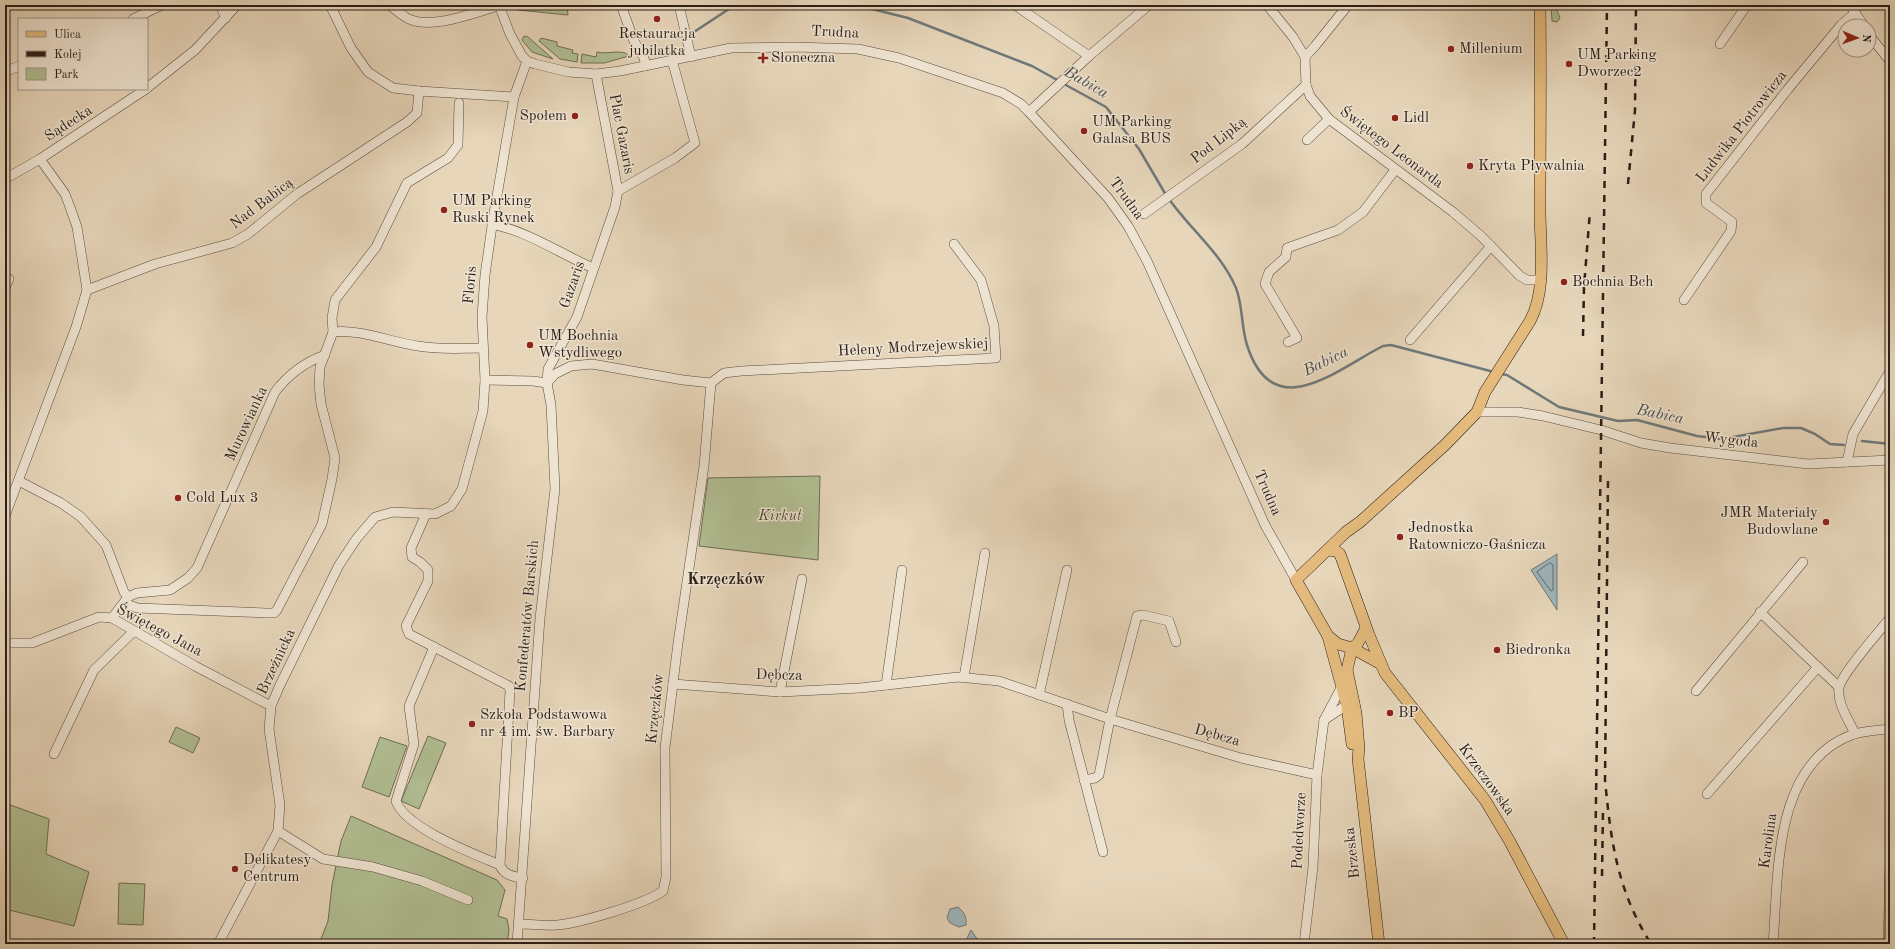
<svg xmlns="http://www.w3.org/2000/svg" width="1895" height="949" viewBox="0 0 1895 949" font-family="'Old Standard TT',serif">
<rect width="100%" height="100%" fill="#e7d6ba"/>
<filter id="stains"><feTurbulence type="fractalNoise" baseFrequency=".005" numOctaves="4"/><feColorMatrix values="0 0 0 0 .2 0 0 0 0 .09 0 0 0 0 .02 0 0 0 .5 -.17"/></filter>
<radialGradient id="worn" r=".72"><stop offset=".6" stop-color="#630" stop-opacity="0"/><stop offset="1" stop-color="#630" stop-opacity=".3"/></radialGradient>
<g fill="#b1bf93" stroke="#6e6e56">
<polygon points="530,5 567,5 568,15 518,10"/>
<polygon points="1551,5 1555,5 1560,18 1557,22 1552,21"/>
<polygon points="524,36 528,37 553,59 532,52 522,40"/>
<polygon points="541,38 557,42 557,46 573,50 572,53 578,54 577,62 560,59 539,41"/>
<path d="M597,52c9,3 27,-4 32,4l-25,7h-23l1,-9 14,3z"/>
<polygon points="820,476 818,560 699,546 708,478"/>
<polygon points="176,727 200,738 193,753 169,742"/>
<polygon points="428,736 446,743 419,809 401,801"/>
<polygon points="380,737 407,746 389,797 362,787"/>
<polygon points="5,803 49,819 46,854 89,872 74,926 5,909"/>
<polygon points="351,816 497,880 505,890 498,916 507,919 509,930 507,944 319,944 328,921 332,885 341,841"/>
<polygon points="119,883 145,884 143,925 118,924"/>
</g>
<g fill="#9db6bc" stroke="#6f797a">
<polygon points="1557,554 1557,610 1531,570"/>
<path d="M958,907c6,5 9,10 8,18l-7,2 -9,-4 -3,-5 3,-9z"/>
<polygon points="971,930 980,943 980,944 969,943 967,938"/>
</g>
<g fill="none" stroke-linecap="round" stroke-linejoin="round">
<polygon stroke="#646a6a" stroke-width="1" points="1550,563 1553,565 1553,590 1551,591 1537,572"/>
<g stroke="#6f797a" stroke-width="2.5">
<polyline points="856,5 908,18 1032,66 1059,81"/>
<polyline points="694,32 735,5"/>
<polyline points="1064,84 1106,107 1139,149 1166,195"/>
<path d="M1169,199c21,30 53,55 67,89 7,18 5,38 11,57 26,82 90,24 136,1l8,-1 103,27"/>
<polyline points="1501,374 1507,375 1559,407 1618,421 1637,420 1697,436 1722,439 1783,428 1801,428 1815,434 1830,444 1844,445"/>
<polyline points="1862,441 1890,444"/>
</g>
<g stroke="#594c40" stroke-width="10">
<g id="minor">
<polyline points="220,5 226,18"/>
<polyline points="330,5 351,48 368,72 393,88 419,91 514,97"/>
<path d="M389,5c6,4 13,11 20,14 24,11 66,-7 90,-13"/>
<polyline points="499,5 510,34 522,56 527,61 535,64 569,72 596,74 620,71 731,48 795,47 858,49 899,58 1003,93 1021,104 1029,112 1108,198 1128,226 1147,261 1265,525 1296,580"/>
<polyline points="621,5 634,41 644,58 646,66"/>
<polyline points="679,5 691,57"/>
<polyline points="1015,5 1089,56"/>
<polyline points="1267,5 1293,37 1305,57 1306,85 1310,96 1329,119 1453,212 1481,236 1520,276 1527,280 1540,280"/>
<polyline points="1850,5 1864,26"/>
<polyline points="133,19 162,5"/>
<polyline points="1869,35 1890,61"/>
<polyline points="1720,44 1747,5"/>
<polyline points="1305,57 1315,46 1348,5"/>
<polyline points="5,72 19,66"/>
<polyline points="147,88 195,50 237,5"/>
<polyline points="1029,112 1089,56 1149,5"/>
<polyline points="1307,140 1329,119"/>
<polyline points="5,179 40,159 146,89"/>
<polyline points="618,191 675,158 695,143 672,60"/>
<polyline points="1144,214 1242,144 1306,85"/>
<path d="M492,224c37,8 67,29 101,44"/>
<polyline points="5,288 9,279"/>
<polyline points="87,290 155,264 232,243 248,234 297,194 407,122 417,113 419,91"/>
<polyline points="1684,300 1731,231 1732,222 1706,203 1706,194 1788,89 1841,25 1855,13"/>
<polyline points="333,332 332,318 335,300 376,247 407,183 448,158 458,145 459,103"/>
<polyline points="1410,340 1491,246"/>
<polyline points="1288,342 1297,338 1265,284 1269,272 1286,257 1287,248 1338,230 1363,212 1395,170"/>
<polyline points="485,380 533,381 547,383"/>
<polyline points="547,383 555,374 571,366 592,364 683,380 711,383"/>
<polyline points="711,383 724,373 741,371 996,358 994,326 981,280 954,244"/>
<polyline points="1477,412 1518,412 1543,416 1601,430 1641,443 1670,448 1808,464 1890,460"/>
<polyline points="1847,462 1853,434 1890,371"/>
<polyline points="19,481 61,503 81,517 106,545 124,592 128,597"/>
<path d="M426,514l-15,34 1,9 8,5 8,8v11l-22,45 3,8 100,52 1,5 -10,174c3,10 14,12 23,13"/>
<polyline points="5,516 76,327 87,290 77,227 70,207 65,194 40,159"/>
<path d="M124,603l13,5 129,5h8l3,-3 45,-86 10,-45 3,-21 -14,-54 -2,-20 1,-17 13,-35c29,-3 56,10 85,14 21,4 44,2 65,2"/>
<polyline points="1760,612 1839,687"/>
<path d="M112,618l16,-21 9,-4 33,-3 18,-12 9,-10 78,-176c13,-17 30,-30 50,-37"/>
<polyline points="5,643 32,643 99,617 112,618 195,666 271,706"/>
<path d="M434,647l-25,59 5,38 -18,57c9,27 78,53 104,64"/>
<polyline points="964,677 985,553"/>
<polyline points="673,684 780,692 860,688 958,677 999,681 1110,719 1241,758 1317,775"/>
<polyline points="886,685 902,570"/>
<polyline points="1696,691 1803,562"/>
<polyline points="780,692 802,579"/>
<polyline points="1039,695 1067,570"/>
<polyline points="1067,704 1069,720 1103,852"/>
<polyline points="1324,720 1351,702"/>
<path d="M1855,734c-6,-14 -18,-30 -16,-46 2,-14 41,-57 51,-70"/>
<polyline points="54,754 94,670 133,632"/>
<polyline points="1084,780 1095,778 1099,775 1110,719 1137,616 1143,615 1169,621 1176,642"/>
<polyline points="1707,794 1818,667"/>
<polyline points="278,831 323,859 373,867 422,881 468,900"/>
<path d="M520,924c12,0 25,2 37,1 23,-2 88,-21 106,-34l3,-14 -1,-129 13,-105 26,-177 7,-83"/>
<polyline points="218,944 278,831 280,805 269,729 271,706 280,685 339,565 357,538 375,517 393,512 435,514 451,506 462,489 483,411 485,380 482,317 485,275 493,219 514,97 527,61"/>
<polyline points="517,944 540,618 555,489 551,405 547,383 548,369 577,317 615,207 618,191 596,74"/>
<polyline points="1304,944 1313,867 1317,775 1324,720 1342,686"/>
<path d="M1773,944c6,-70 -1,-181 81,-210 11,-3 24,-4 36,-5"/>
<polyline points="1888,944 1890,865"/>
</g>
</g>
<g stroke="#2a1e18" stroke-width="12">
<g id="major">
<polyline points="1328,550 1336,551 1340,554 1369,635 1385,673 1485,800 1509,840 1564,944"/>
<polyline points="1328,636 1347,706 1352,744"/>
<polyline points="1352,648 1347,670 1356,713 1359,748 1358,759 1379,944"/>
<polyline points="1352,648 1358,643 1366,628"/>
<path d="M1381,664l-29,-16 -14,-4 -10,-8 -32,-56 50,-48 14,-10 85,-77 32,-33 8,-20 45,-71c17,-31 10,-77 10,-111 0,-68 1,-137 0,-205"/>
</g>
</g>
<use href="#minor" stroke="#efe4d2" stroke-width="9"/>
<use href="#major" stroke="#e4bb7d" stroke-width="11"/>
<g stroke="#2a1e18" stroke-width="2.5" stroke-dasharray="7 7" stroke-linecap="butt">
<polyline points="1628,184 1635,110 1636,5"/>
<polyline points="1583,336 1584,287 1590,211"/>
<path d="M1608,481l-3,299c6,62 12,110 46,164"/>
<polyline points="1602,876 1603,810"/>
<polyline points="1594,944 1607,5"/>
</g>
</g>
<g fill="#8f2418" stroke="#efe4d2" stroke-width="1.5">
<circle cx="657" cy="19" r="4"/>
<circle cx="1451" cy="49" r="4"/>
<path d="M761 52h4v4h4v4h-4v4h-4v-4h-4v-4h4z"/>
<circle cx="1569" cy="64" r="4"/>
<circle cx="575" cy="116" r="4"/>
<circle cx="1395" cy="118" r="4"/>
<circle cx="1084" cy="131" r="4"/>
<circle cx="1470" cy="166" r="4"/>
<circle cx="444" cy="210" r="4"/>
<circle cx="1564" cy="282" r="4"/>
<circle cx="530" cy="345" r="4"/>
<circle cx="178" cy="498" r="4"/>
<circle cx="1826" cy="522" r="4"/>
<circle cx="1400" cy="537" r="4"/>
<circle cx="1497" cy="650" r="4"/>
<circle cx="1390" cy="713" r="4"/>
<circle cx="472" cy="724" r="4"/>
<circle cx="235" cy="869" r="4"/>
</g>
<g text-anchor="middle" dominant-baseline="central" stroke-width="3" stroke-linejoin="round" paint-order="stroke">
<g font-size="15" fill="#2a1e18" stroke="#efe4d2">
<text transform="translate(835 33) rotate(3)">Trudna</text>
<text transform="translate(69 124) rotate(-33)">Sądecka</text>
<text transform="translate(1742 127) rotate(-52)">Ludwika Piotrowicza</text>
<text transform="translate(621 134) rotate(79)">Plac Gazaris</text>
<text transform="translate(1219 141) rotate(-38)">Pod Lipką</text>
<text transform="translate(1391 148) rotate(37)">Świętego Leonarda</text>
<text transform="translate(1126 199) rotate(54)">Trudna</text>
<text transform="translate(262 204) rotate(-37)">Nad Babicą</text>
<text transform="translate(471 285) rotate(-85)">Floris</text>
<text transform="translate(573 285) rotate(-71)">Gazaris</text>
<text transform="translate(913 348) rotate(-3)">Heleny Modrzejewskiej</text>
<text transform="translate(247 424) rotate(-65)">Murowianka</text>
<text transform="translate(1731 441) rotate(6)">Wygoda</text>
<text transform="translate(1267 493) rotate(66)">Trudna</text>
<text transform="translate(528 616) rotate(-85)">Konfederatów Barskich</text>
<text transform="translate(159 631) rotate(28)">Świętego Jana</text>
<text transform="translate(277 662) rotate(-65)">Brzeźnicka</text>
<text transform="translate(779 676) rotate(1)">Dębcza</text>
<text transform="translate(656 709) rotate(-84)">Krzęczków</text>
<text transform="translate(1217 736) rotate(16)">Dębcza</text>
<text transform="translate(1486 780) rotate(54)">Krzeczowska</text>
<text transform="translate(1300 831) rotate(-87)">Podedworze</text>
<text transform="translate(1769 841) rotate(-82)">Karolina</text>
<text transform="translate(1353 853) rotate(-96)">Brzeska</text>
</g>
<g font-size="15" fill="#2a1e18" stroke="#efe4d2" text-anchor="start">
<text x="657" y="34" text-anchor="middle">Restauracja<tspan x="657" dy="17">jubilatka</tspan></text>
<text x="1459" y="49">Millenium</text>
<text x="1577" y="55">UM Parking<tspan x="1577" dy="17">Dworzec2</tspan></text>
<text x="771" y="58">Słoneczna</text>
<text x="567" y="116" text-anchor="end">Społem</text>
<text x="1403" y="118">Lidl</text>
<text x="1092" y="122">UM Parking<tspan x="1092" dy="17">Galasa BUS</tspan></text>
<text x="1478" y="166">Kryta Pływalnia</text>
<text x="452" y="201">UM Parking<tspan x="452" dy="17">Ruski Rynek</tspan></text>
<text x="1572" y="282">Bochnia Bch</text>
<text x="538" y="336">UM Bochnia<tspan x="538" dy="17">Wstydliwego</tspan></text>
<text x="186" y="498">Cold Lux 3</text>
<text x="1818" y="513" text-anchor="end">JMR Materiały<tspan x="1818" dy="17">Budowlane</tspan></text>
<text x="1408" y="528">Jednostka<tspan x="1408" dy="17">Ratowniczo-Gaśnicza</tspan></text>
<text x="1505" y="650">Biedronka</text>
<text x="1398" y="713">BP</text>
<text x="480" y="715">Szkoła Podstawowa<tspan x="480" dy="17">nr 4 im. św. Barbary</tspan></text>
<text x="243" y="860">Delikatesy<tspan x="243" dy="17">Centrum</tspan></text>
</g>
<g font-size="15" font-style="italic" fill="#524e3d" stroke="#efe4d2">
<text x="780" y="516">Kirkut</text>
</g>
<g font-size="16" font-style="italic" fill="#4c4c49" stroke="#efe4d2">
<text transform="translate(1086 83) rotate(30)">Babica</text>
<text transform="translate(1326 362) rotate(-26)">Babica</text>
<text transform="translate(1660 415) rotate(12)">Babica</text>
</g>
<g font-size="16" font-weight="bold" fill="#2a1e18" stroke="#efe4d2">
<text x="726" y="580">Krzęczków</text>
</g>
</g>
<rect width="1895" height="949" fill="none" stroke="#e7d6ba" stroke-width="20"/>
<rect x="6" y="6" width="1883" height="937" fill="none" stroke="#2a1e18" stroke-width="2"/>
<rect x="10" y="10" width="1875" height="929" fill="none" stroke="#2a1e18"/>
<rect x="18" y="18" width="130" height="72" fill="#efe4d2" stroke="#a09588"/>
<rect x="26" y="31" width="20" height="6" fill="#e4bb7d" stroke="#a09588"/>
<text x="54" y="38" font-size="12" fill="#2a1e18">Ulica</text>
<rect x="26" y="51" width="20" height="6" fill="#2a1e18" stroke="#a09588"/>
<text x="54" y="58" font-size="12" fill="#2a1e18">Kolej</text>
<rect x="26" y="68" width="20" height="12" fill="#b1bf93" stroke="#a09588"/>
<text x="54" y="78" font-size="12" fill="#2a1e18">Park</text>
<g transform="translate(1857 38) rotate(92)"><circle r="19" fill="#efe4d2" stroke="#a09588"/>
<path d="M0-3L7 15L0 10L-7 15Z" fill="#8f2418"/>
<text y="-6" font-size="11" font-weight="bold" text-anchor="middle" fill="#2a1e18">N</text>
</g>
<rect width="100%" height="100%" filter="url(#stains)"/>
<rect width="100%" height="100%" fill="url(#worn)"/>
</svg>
